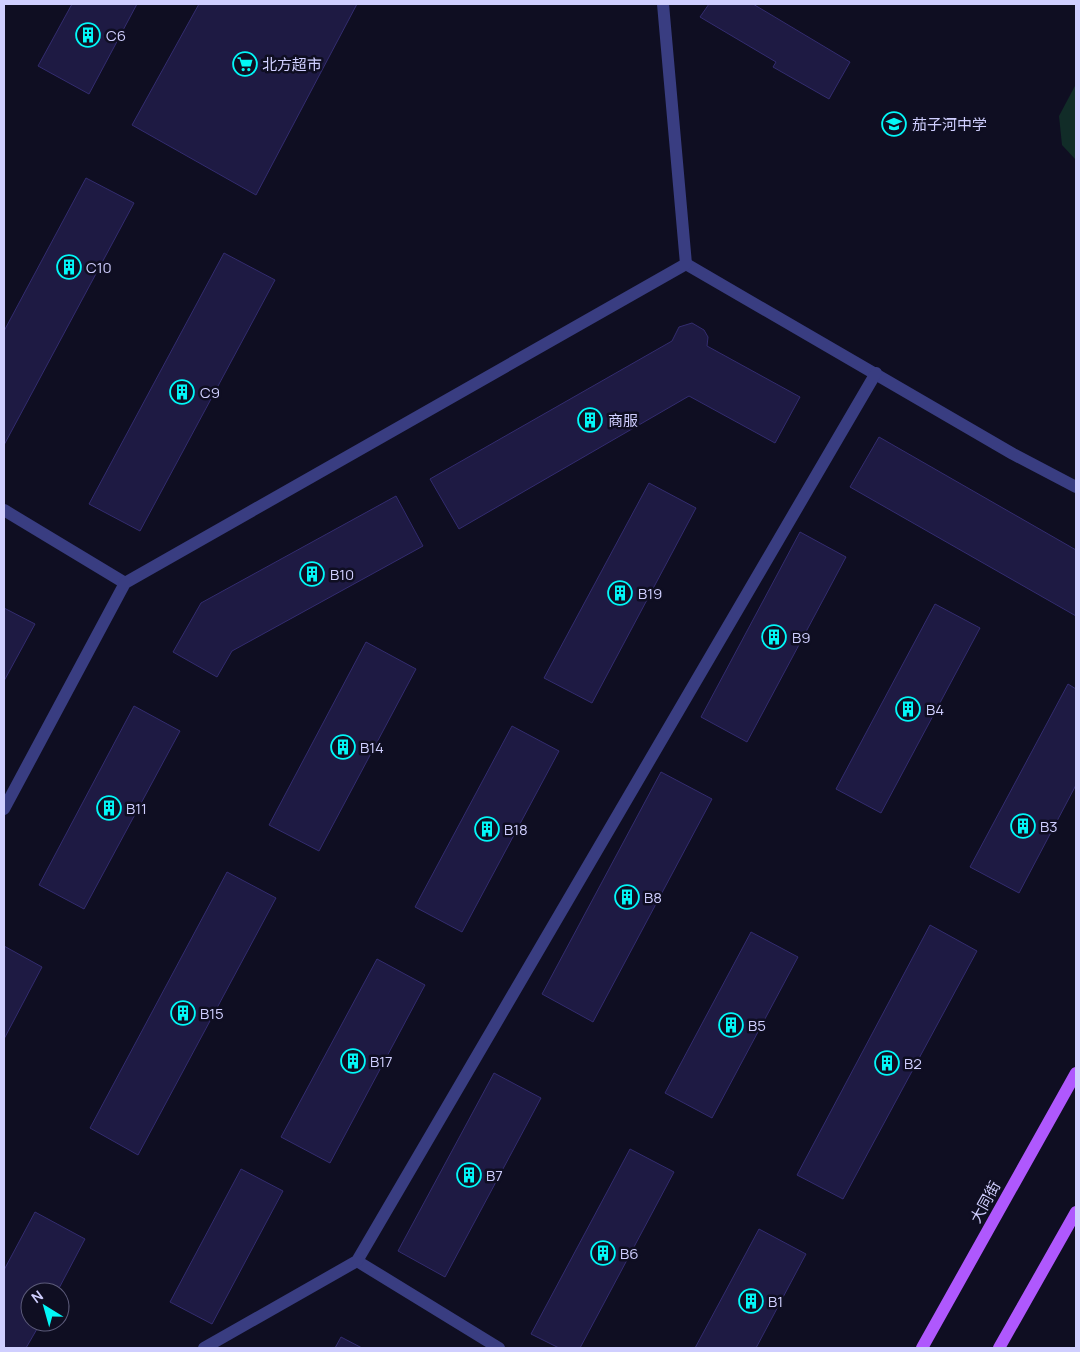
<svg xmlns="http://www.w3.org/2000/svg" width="1080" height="1352" viewBox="0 0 1080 1352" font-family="Manrope,'Noto Sans SC',sans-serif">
<rect width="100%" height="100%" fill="#0f0e22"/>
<polygon fill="#112c28" points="1076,84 1076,160 1062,145 1059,116"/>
<g fill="#1e1a43" stroke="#332c6f">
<polygon points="72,4 137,4 89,94 38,66"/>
<polygon points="199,4 357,4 256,195 132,125"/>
<polygon points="709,4 753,4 850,62 829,99 773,67 776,62 700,17"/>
<polygon points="86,178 134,203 4,445 4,331"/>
<polygon points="224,253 275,280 140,531 89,504"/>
<polygon points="692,323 704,330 708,337 707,346 800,397 775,443 689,396 459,529 430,479 672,341 679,327"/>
<polygon points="879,437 1076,550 1076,616 850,487"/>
<polygon points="649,483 696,508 592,703 544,678"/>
<polygon points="396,496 423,546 232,651 217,677 173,652 201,603"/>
<polygon points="800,532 846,557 747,742 701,717"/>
<polygon points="935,604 980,628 881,813 836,789"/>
<polygon points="4,608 35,624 4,681"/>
<polygon points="366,642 416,669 319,851 269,825"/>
<polygon points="1068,684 1076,689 1076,785 1019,893 970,867"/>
<polygon points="134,706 180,731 84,909 39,885"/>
<polygon points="512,726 559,751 462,932 415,907"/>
<polygon points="661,772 712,799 593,1022 542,994"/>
<polygon points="227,872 276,898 138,1155 90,1128"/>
<polygon points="930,925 977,951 843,1199 797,1175"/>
<polygon points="751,932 798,957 712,1118 665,1093"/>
<polygon points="4,946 42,967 4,1039"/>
<polygon points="377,959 425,985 330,1163 281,1137"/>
<polygon points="494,1073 541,1098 445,1277 398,1251"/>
<polygon points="630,1149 674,1172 580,1348 559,1348 531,1334"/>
<polygon points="241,1169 283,1191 212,1324 170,1302"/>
<polygon points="35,1212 85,1239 57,1292 30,1292 30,1322 41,1322 26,1348 4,1348 4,1270"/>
<polygon points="759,1229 806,1254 756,1348 695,1348"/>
<polygon points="341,1337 362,1348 335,1348"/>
</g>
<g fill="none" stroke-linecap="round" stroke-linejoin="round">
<g stroke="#393d81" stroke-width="12">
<polyline points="686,264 1013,454 1076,487"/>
<polyline points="4,510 125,583"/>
<polyline points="4,809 125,583 686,264 663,4"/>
<polyline points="357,1261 499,1348"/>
<polyline points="204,1348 357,1261 876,373"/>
</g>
<g stroke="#af58fd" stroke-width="12">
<polyline points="922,1348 1076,1073"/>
<polyline points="999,1348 1076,1212"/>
</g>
</g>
<defs>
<g id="building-ring" transform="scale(1.25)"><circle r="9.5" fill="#0f0e22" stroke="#03f7f7" stroke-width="1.5"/><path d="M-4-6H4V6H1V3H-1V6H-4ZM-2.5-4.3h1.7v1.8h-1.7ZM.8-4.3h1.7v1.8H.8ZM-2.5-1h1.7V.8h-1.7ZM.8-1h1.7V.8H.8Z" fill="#03f7f7"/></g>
<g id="supermarket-ring" transform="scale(1.25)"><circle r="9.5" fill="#0f0e22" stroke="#03f7f7" stroke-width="1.5"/><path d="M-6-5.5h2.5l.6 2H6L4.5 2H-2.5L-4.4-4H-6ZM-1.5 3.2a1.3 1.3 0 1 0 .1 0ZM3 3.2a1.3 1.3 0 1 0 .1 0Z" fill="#03f7f7"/></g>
<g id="school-ring" transform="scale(1.25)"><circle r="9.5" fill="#0f0e22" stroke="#03f7f7" stroke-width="1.5"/><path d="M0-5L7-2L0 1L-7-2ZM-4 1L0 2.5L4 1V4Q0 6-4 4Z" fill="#03f7f7"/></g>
</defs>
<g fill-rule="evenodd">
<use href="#building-ring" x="88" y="35"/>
<use href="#supermarket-ring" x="245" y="64"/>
<use href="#school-ring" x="894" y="124"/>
<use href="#building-ring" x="69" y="267"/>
<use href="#building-ring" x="182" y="392"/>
<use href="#building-ring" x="590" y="420"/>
<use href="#building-ring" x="312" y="574"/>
<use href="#building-ring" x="620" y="593"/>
<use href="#building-ring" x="774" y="637"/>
<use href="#building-ring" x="908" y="709"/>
<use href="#building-ring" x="343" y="747"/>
<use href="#building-ring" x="109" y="808"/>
<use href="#building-ring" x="1023" y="826"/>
<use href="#building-ring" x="487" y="829"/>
<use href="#building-ring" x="627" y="897"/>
<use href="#building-ring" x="183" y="1013"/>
<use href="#building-ring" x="731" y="1025"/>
<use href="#building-ring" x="353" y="1061"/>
<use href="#building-ring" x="887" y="1063"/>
<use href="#building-ring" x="469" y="1175"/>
<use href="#building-ring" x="603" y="1253"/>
<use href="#building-ring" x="751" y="1301"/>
</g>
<g text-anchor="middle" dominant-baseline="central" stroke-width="5" stroke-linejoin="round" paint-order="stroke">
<g font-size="15" fill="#d0cfff" stroke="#0f0e22" text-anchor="start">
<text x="106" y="35">C6</text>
<text x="262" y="64">北方超市</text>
<text x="912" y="124">茄子河中学</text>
<text x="86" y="267">C10</text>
<text x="200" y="392">C9</text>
<text x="608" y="420">商服</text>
<text x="330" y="574">B10</text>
<text x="638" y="593">B19</text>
<text x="792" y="637">B9</text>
<text x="926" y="709">B4</text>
<text x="360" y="747">B14</text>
<text x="126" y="808">B11</text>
<text x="1040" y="826">B3</text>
<text x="504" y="829">B18</text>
<text x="644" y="897">B8</text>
<text x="200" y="1013">B15</text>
<text x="748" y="1025">B5</text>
<text x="370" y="1061">B17</text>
<text x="904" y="1063">B2</text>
<text x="486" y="1175">B7</text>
<text x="620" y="1253">B6</text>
<text x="768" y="1301">B1</text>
</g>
<g font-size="15" fill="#d0cfff" stroke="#0f0e22">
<text transform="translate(985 1202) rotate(-61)">大同街</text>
</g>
</g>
<rect width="1080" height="1352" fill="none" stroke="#d0cfff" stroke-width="10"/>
<g transform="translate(45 1307) rotate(323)"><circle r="24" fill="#0f0e22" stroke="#5c5b7a"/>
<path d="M0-4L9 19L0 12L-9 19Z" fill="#03f7f7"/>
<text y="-8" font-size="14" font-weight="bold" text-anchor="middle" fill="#d0cfff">N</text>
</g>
</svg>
